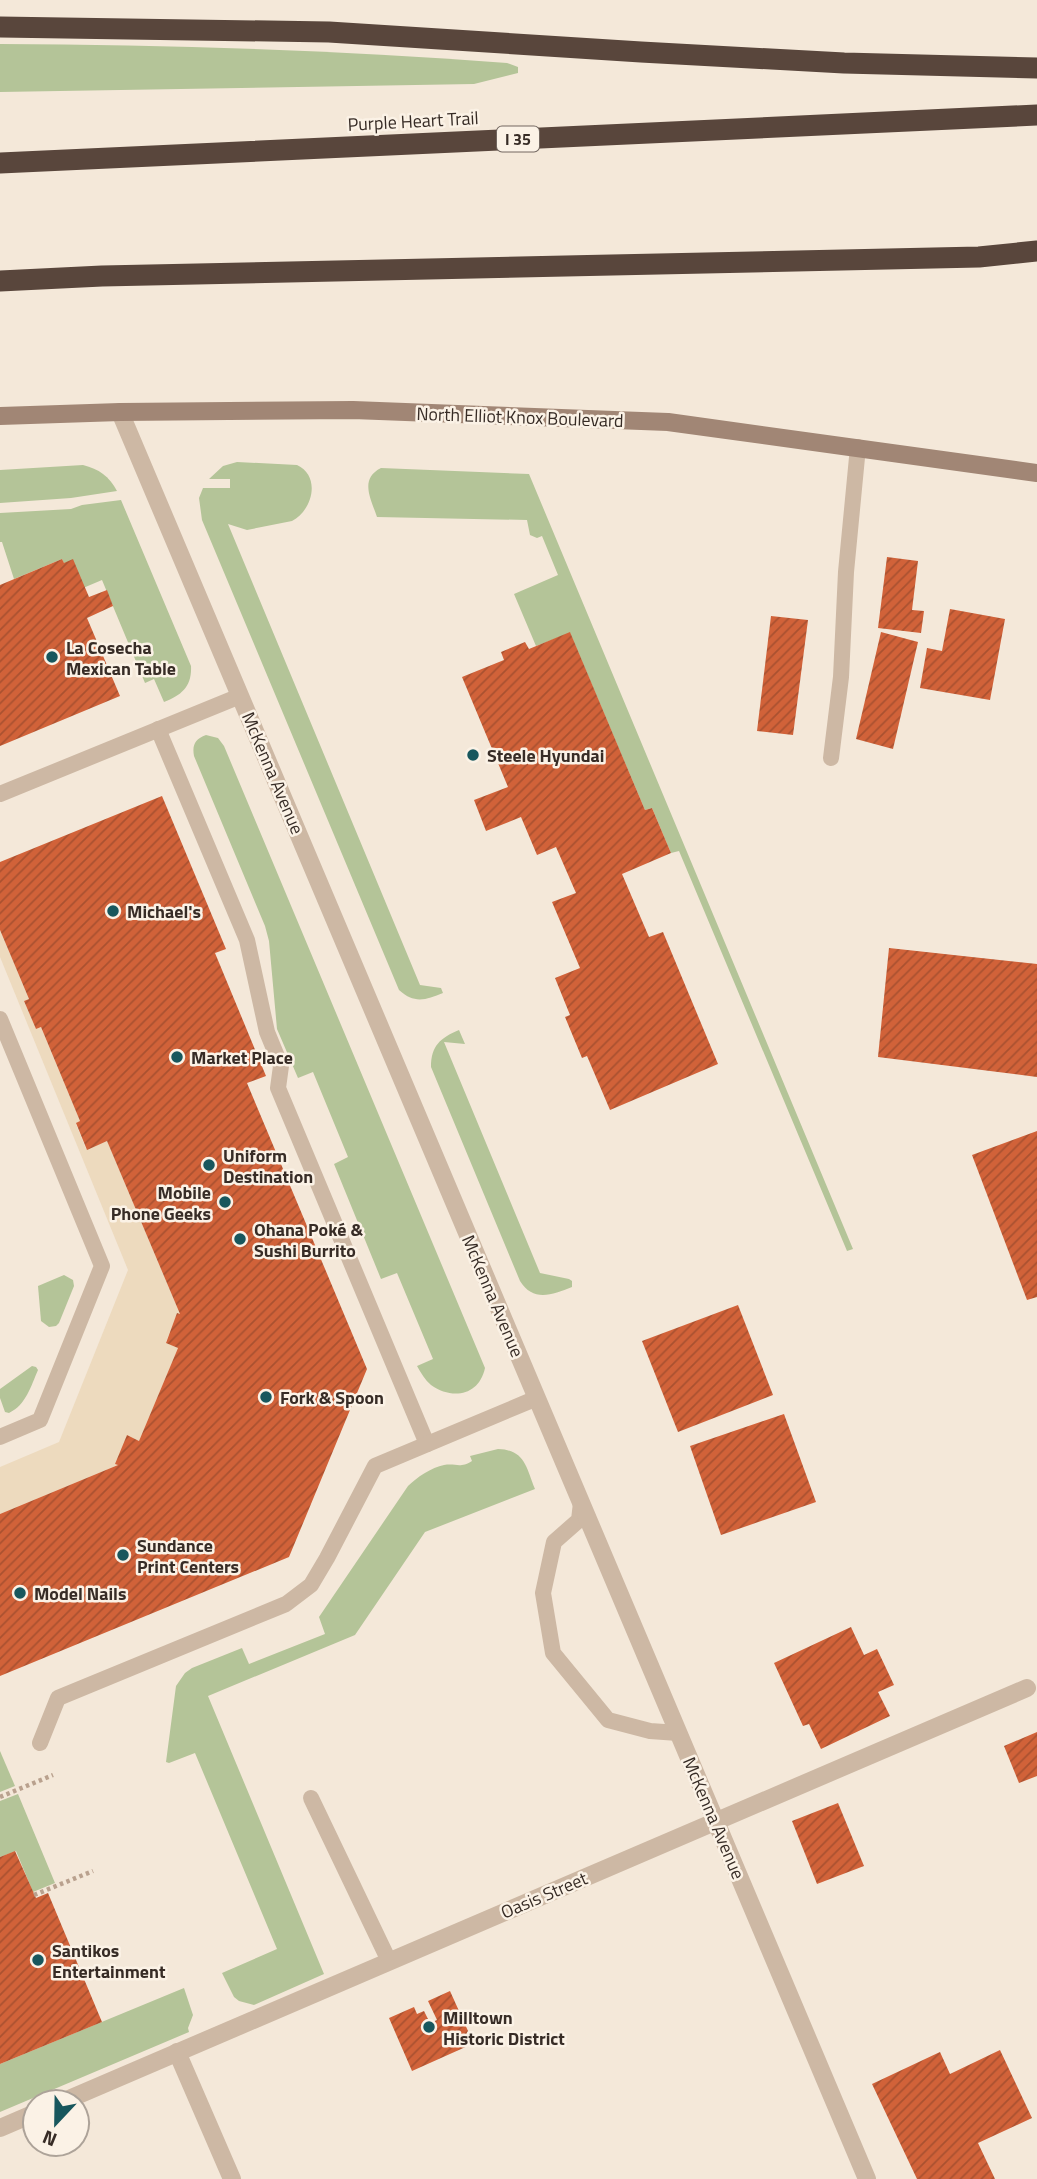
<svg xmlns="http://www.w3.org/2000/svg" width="1037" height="2179" viewBox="0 0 1037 2179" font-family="'Titillium Web',sans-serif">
<defs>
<pattern id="building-hatch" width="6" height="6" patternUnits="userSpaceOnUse" patternTransform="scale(1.75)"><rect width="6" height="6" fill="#d16239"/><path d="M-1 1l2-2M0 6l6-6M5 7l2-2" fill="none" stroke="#aa5130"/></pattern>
</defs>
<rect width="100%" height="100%" fill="#f4e8d9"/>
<g fill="#b4c498">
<path d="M0,44c169,1 339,6 507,19l11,4v6l-44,11 -474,8z"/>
<path d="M237,462l60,3c24,11 16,45 -5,56l-45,9 -19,-6 192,461 21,3 2,5c-17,7 -29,11 -44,-3l-197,-470 -3,-22 4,-10h27v-9h-21l14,-13z"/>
<path d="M83,465c16,4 26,11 34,26l-46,7 -71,5v-33z"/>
<path d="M381,468l148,6 324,775 -6,2 -168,-400 -8,2 -19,-45 -7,2 -75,-177 -34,13 -22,-52 44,-19 -16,-39 -5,2 -7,-3 -3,-15 -150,-3c-6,-18 -18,-38 4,-49z"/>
<path d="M121,500l70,166c1,20 -9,29 -27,36l-10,-23 -9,4 -43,-103 -26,11 -14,-32 -48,20 -12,-37h-2v-29l71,-4 11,-4z"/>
<path d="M206,735l12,3 6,8 261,622c-6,28 -33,32 -54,17 -6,-5 -10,-12 -14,-19l16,-7 -36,-86 -16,6 -47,-115 14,-7 -35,-85 -15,6 -21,-49 -8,-88 -4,-15 -71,-170c-2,-11 1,-17 12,-21z"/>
<path d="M459,1030l6,14 -21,-2 96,231 29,6 3,2v6c-20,8 -39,15 -52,-6l-89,-214c0,-21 9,-29 28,-37z"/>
<polygon points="64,1275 73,1280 74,1286 59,1323 56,1326 49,1327 41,1321 38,1286"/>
<path d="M32,1366l4,1 2,3c-7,16 -12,35 -29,43l-4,-1 -5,-14v-9z"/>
<path d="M498,1449c27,1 28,18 37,40l-110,43 -70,103 -147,61 116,278 -70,31 -15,-4 -5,-4 -12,-24 55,-24 -82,-196 -26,10 -3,-1 10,-76 9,-13 7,-5 50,-20 7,16 76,-30 -6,-17 89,-131c8,-8 24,-19 36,-21 13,-2 15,4 28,-4l-2,-5z"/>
<polygon points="0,1751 15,1786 0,1792"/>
<polygon points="18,1794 55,1883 33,1892 16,1851 0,1857 0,1801"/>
<polygon points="184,1988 193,2015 188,2028 189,2032 0,2112 0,2064"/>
</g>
<polygon fill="#eddabe" points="0,930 29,999 24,1001 36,1029 41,1027 80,1121 76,1124 86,1149 107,1141 180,1314 177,1314 166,1342 178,1348 139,1441 127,1436 116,1464 118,1465 0,1514 0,1467 59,1442 128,1270 0,957"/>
<g fill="url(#building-hatch)">
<polygon points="887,557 918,561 912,610 924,611 921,633 878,628"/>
<polygon points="62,559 64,563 73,559 89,597 107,590 113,606 87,618 120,696 0,746 0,585"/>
<polygon points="950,609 1005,619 990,700 920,688 927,648 942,651"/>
<polygon points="771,616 808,620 793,735 757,731"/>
<polygon points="570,632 645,810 652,808 671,853 622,874 649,937 663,932 718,1064 610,1110 587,1056 582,1058 565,1017 570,1015 555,978 580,968 552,902 576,893 556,847 537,855 521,817 486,831 474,800 508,787 462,677 504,660 501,652 525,642 529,649"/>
<polygon points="881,632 918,642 893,749 856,739"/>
<polygon points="162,796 226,949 215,953 266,1076 247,1083 367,1369 289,1557 0,1676 0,1514 118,1465 115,1464 127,1435 139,1441 178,1348 166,1343 177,1313 180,1314 107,1141 87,1150 76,1123 80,1121 41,1027 36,1029 24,1001 29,999 0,930 0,862"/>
<polygon points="889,948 1037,964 1037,1077 878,1057"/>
<polygon points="1037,1131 1037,1297 1027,1300 972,1155"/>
<polygon points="738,1305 773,1395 678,1432 642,1341"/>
<polygon points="784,1414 816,1502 721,1535 690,1446"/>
<polygon points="851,1627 864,1655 877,1649 894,1685 878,1692 890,1716 821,1749 809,1724 803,1726 774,1663"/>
<polygon points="1037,1732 1037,1776 1019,1783 1004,1746"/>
<polygon points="838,1803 864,1866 817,1884 792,1821"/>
<polygon points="15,1851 36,1898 48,1893 102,2022 0,2064 0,1857"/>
<polygon points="450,1991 468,2031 465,2036 470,2045 412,2071 389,2018 414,2007 417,2014 424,2011 430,2023 437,2020 428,2001"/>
<polygon points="1000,2050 1032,2118 978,2143 995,2179 917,2179 872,2084 940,2052 950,2074"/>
</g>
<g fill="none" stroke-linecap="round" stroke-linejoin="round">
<g stroke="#b9a18e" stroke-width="4.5" stroke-dasharray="3.5 3.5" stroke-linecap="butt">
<polyline points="0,1797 53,1775"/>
<polyline points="34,1895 93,1871"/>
</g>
<g stroke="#cdb8a4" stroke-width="16">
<polyline points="158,729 247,940 267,1032 281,1066 278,1088 427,1444"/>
<polyline points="831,758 841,677 846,572 858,447"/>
<polyline points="0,794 240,696"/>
<polyline points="0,1019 102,1266 40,1420 0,1437"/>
<polyline points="581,1503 579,1520 554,1542 543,1593 553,1653 608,1720 650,1731 678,1733"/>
<polyline points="40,1743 58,1698 286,1604 311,1585 327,1558 375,1466 537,1398"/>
<polyline points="311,1798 389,1961"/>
</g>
<g stroke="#cdb8a4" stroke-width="18">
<polyline points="120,412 867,2179"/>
<polyline points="177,2052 232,2179"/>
<polyline points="62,2102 1027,1688"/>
<polyline points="0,2128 35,2113"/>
</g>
<polyline stroke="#a18675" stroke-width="18" points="0,416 120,412 353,410 668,422 1037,473"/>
<g stroke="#59463c" stroke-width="21">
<polyline points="0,27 329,32 641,52 844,63 1037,68"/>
<polyline points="0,163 1037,115"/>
<polyline points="0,281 102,276 979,257 1037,251"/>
</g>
</g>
<g fill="#18575d" stroke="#fbf2e6" stroke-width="2.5">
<circle cx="52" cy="657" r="7"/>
<circle cx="473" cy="755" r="7"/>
<circle cx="113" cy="911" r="7"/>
<circle cx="177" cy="1057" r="7"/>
<circle cx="209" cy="1165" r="7"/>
<circle cx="225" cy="1202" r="7"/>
<circle cx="240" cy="1239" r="7"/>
<circle cx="266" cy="1397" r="7"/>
<circle cx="123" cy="1555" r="7"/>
<circle cx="20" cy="1593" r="7"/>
<circle cx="38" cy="1960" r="7"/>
<circle cx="429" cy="2027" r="7"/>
</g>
<g text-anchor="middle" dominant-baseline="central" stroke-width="5" stroke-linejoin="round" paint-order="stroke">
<rect fill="#fbf2e6" stroke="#726760" stroke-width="2" x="497" y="126.5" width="42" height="25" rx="5"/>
<g font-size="16" font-weight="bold" fill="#372c26">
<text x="518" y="139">I 35</text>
</g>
<g font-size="18" fill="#372c26" stroke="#fbf2e6">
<text transform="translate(413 121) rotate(-3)">Purple Heart Trail</text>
<text transform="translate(520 417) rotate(2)">North Elliot Knox Boulevard</text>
<text transform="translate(273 773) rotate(67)">McKenna Avenue</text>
<text transform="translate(493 1296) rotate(67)">McKenna Avenue</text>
<text transform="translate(714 1818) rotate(67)">McKenna Avenue</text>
<text transform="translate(544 1895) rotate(-23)">Oasis Street</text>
</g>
<g font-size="18" font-weight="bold" fill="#372c26" stroke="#fbf2e6" text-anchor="start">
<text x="66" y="647">La Cosecha<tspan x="66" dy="21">Mexican Table</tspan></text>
<text x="487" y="755">Steele Hyundai</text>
<text x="127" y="911">Michael's</text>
<text x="191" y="1057">Market Place</text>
<text x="223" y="1155">Uniform<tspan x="223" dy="21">Destination</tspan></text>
<text x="211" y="1192" text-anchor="end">Mobile<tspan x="211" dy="21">Phone Geeks</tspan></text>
<text x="254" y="1229">Ohana Poké &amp;<tspan x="254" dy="21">Sushi Burrito</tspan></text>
<text x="280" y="1397">Fork &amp; Spoon</text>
<text x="137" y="1545">Sundance<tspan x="137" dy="21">Print Centers</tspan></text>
<text x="34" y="1593">Model Nails</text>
<text x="52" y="1950">Santikos<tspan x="52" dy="21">Entertainment</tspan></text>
<text x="443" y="2017">Milltown<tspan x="443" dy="21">Historic District</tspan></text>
</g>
</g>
<g transform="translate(56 2123) rotate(202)"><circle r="33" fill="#fbf2e6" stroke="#ada399" stroke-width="2"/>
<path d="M0-5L12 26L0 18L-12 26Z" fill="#18575d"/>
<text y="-10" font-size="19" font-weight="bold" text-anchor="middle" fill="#372c26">N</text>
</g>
</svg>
